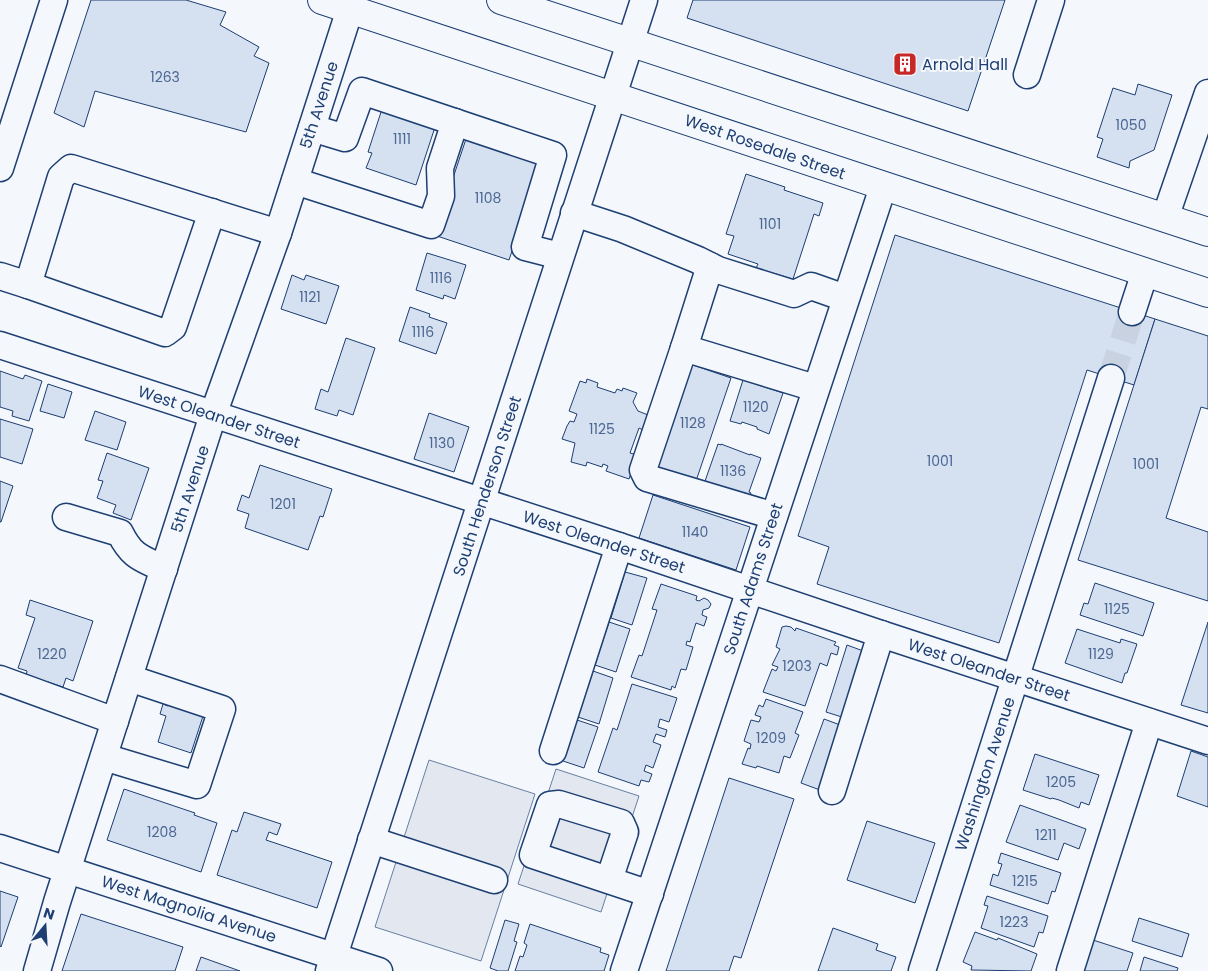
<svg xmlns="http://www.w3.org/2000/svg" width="1208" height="971" viewBox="0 0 1208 971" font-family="Poppins,sans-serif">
<rect width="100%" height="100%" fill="#f4f7fb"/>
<g fill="#e3e8f0" stroke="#687fa3">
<polygon points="429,760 535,794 481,961 375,927"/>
<polygon points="556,769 639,796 601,912 518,884"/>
</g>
<g fill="#d5e0f0" stroke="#1d3f73">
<polygon points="91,0 186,0 226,12 220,25 259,47 254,56 269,63 246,132 95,91 84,127 54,113"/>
<polygon points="693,0 1005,0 968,111 687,18"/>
<polygon points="1138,84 1172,95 1154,150 1130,161 1129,168 1097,157 1103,139 1097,137 1113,88 1135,95"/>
<polygon points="383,106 436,124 416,185 366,168 372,153 368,152"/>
<polygon points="467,136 542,161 509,260 434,235"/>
<polygon points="746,174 785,187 784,190 823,203 819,216 814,214 793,279 756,268 758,264 728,254 734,236 726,234"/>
<polygon points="895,235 1155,319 1134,385 1087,370 999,643 817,584 829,547 798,536"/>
<polygon points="427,253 466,265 455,299 444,295 443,299 416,290"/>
<polygon points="292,275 304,280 306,275 339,286 326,324 281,309"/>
<polygon points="410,307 430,314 429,317 447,323 436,354 399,341"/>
<polygon points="1155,319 1208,336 1208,409 1201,407 1166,518 1208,532 1208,601 1078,560"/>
<polygon points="346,338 375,348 353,415 339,410 337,416 315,409 321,389 328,392"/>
<polygon points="690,364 731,378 696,481 657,467"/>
<polygon points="0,371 23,379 25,375 42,381 29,421 12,416 13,411 0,407"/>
<polygon points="587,379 598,383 597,387 615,393 617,389 622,391 623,388 637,393 633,402 638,411 648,415 643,430 639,428 630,453 637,455 629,479 606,471 608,466 603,464 602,467 587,462 586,466 571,462 575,443 562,439 567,426 570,421 574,422 577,414 569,411 580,381 586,383"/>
<polygon points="743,380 783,393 769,434 757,429 757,427 742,422 741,424 730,421"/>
<polygon points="48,384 72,392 64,418 40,411"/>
<polygon points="95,411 126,422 117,450 85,440"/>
<polygon points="429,413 469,427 454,472 414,459"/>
<polygon points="0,419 33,429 22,464 0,457"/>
<polygon points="718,444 721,445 721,444 750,455 750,454 761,458 749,492 751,493 749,499 704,484"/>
<polygon points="107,453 149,468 131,520 113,513 116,505 97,498 103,481 98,480"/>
<polygon points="260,465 332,489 323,517 320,516 308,550 245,528 249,514 237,510 242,495 249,498"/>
<polygon points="0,481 13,486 1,522 0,522"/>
<polygon points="653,495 750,527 736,570 639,538"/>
<polygon points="625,572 647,578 632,625 611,618"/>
<polygon points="1095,583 1154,603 1143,636 1080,615 1084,603 1088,604"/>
<polygon points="661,584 697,596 696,600 699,601 704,598 708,600 711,604 709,608 703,610 702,615 707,617 704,626 696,623 690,642 687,641 686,645 693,647 686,670 681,669 675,688 672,686 671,690 631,677 639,655 642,656 657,610 652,609"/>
<polygon points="30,600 93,621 73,681 66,678 63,687 48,682 46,687 26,676 27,671 18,668 35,618 26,615"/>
<polygon points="609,622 630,629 616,672 595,665"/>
<polygon points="1208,622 1208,713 1181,705"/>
<polygon points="786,626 791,627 795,631 796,628 836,642 834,645 839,647 837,655 831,653 827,666 820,663 805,706 763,692 772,669 776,671 778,667 772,665 780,649 776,647 782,627"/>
<polygon points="1077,629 1120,643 1121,639 1137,644 1127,673 1125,673 1122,683 1065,663"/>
<polygon points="847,645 866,652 845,718 826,712"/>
<polygon points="593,671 613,678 599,724 578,717"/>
<polygon points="632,684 677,698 669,722 660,719 658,727 667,730 665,737 656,734 653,742 661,745 653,768 646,765 644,771 652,774 649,782 641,780 639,786 598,772 613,728 617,730"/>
<polygon points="766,699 803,712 795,733 799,735 790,758 784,756 779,773 757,766 756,768 742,764 748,748 750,749 751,744 744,741 751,720 759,722 761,717 755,715 759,705 763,707"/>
<polygon points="169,702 204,713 191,753 158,742 166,716 160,714 163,704 168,706"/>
<polygon points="824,719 843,726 820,790 801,783"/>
<polygon points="577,720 598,727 584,768 563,761"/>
<polygon points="1191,751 1208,757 1208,807 1177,796"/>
<polygon points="1035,754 1099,775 1089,805 1081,802 1079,808 1059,800 1052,798 1051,799 1023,790"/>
<polygon points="729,778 794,799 741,958 734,956 729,971 666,971"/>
<polygon points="124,789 195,813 194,815 217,823 201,872 107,840"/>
<polygon points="1020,805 1086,829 1079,849 1064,843 1058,860 1006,842"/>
<polygon points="244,812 281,824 277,835 269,832 266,840 332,862 317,908 217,875 232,830 237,832"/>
<polygon points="867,821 935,843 915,903 847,880"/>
<polygon points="1001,853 1061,873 1055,892 1052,891 1048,904 990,885 993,874 998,876 1002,864 998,863"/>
<polygon points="0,891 18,897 1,947 0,946"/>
<polygon points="987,896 1048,916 1043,933 1039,932 1034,947 981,928 988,906 984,905"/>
<polygon points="81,914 183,947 175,971 62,971"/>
<polygon points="1139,918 1189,934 1182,957 1132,941"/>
<polygon points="505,920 519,924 514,941 517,942 508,971 498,971 490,968"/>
<polygon points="530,924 601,948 600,952 609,955 604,971 515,971 520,956 523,957 527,945 524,943"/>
<polygon points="833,928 878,944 876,950 896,957 891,971 818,971"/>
<polygon points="975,932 997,940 998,938 1037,954 1031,971 971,970 972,966 963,962"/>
<polygon points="1090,939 1133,953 1127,971 1080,971"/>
<polygon points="201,957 240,971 196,971"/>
<polygon points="1144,957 1178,968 1177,971 1140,971"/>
</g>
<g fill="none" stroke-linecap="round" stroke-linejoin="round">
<polyline stroke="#c9d2e0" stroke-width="26" stroke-dasharray="26 13" stroke-linecap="butt" points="1111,378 1132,312"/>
<g stroke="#1d3f73" stroke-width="29">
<g id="minor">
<polyline points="1027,75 1051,0"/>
<polyline points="312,128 345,138 362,91 553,155 525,247 560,256"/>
<polyline points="0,168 54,0"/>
<polyline points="295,181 431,225 441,196 440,168 455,122"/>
<polyline points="574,213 623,229 698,260 718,270 794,294 811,286 845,298"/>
<polyline points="1165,218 1208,93"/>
<polyline points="0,276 28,285 61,177 71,168 278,233"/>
<polyline points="28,285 165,333 173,327 212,212"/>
<polyline points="1132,312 1145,272"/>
<polyline points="0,345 619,546 881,634 1208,741"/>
<polyline points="684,348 710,266"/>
<polyline points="774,516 647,478 643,470 684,348 815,388"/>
<path d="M66,517l54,16c12,24 21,25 44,36"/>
<polyline points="0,679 115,721"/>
<polyline points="553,751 619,546"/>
<polyline points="104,757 197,785 222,709 129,678"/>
<polyline points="832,791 881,634"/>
<polyline points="371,840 494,880"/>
<polyline points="0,848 379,971"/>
<polyline points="609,880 625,832 621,823 559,804 550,805 533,855 650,894"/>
<polyline points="37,971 57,902 213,415 278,233 350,9"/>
<polyline points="329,971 644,0"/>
<polyline points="624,971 883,187"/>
<polyline points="922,971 1111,378"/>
<polyline points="1070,971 1149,722"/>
</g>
</g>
<g stroke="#1d3f73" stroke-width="30">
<g id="major">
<polyline points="322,0 1208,293"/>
<polyline points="501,0 1208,232"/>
</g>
</g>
<use href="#minor" stroke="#f4f7fb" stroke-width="26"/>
<use href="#major" stroke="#f4f7fb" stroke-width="28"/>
</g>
<defs>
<g id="building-square" transform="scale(1.25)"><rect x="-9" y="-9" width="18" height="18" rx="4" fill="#c62828" stroke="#f4f7fb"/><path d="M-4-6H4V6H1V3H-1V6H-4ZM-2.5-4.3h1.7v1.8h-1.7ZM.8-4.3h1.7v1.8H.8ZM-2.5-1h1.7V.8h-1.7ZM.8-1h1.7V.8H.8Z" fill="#fff"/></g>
</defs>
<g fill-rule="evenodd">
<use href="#building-square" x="905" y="64"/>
</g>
<g text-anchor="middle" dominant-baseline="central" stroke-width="4" stroke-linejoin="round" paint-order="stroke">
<g font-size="14" fill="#4b6792">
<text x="165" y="77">1263</text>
<text x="1131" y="125">1050</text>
<text x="402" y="139">1111</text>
<text x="488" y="198">1108</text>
<text x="770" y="224">1101</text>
<text x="441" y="278">1116</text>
<text x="310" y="297">1121</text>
<text x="423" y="332">1116</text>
<text x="756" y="407">1120</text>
<text x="693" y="423">1128</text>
<text x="602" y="429">1125</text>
<text x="442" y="443">1130</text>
<text x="940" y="461">1001</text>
<text x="1146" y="464">1001</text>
<text x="733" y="471">1136</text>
<text x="283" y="504">1201</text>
<text x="695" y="532">1140</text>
<text x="1117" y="609">1125</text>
<text x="52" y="654">1220</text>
<text x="1101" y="654">1129</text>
<text x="797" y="666">1203</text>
<text x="771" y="738">1209</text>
<text x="1061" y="782">1205</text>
<text x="162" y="832">1208</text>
<text x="1046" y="835">1211</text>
<text x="1025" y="881">1215</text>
<text x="1014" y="922">1223</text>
</g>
<g font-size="16" fill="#1d3f73" stroke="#f4f7fb" text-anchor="start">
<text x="922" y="64">Arnold Hall</text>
</g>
<g font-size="16" fill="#1d3f73" stroke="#f4f7fb">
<text transform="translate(319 105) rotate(-72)">5th Avenue</text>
<text transform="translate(765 147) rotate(19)">West Rosedale Street</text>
<text transform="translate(219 417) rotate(18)">West Oleander Street</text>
<text transform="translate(487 486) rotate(-72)">South Henderson Street</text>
<text transform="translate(190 489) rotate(-72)">5th Avenue</text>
<text transform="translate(604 542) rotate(18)">West Oleander Street</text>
<text transform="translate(753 579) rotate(-72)">South Adams Street</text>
<text transform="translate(989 670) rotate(18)">West Oleander Street</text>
<text transform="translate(985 774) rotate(-72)">Washington Avenue</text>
<text transform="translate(189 909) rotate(18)">West Magnolia Avenue</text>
</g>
</g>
<g transform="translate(45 926) rotate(18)" stroke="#f4f7fb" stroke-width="4" paint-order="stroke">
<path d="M0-4L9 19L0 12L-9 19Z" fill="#1d3f73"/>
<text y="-8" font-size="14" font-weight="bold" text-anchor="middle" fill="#1d3f73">N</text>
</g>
</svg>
